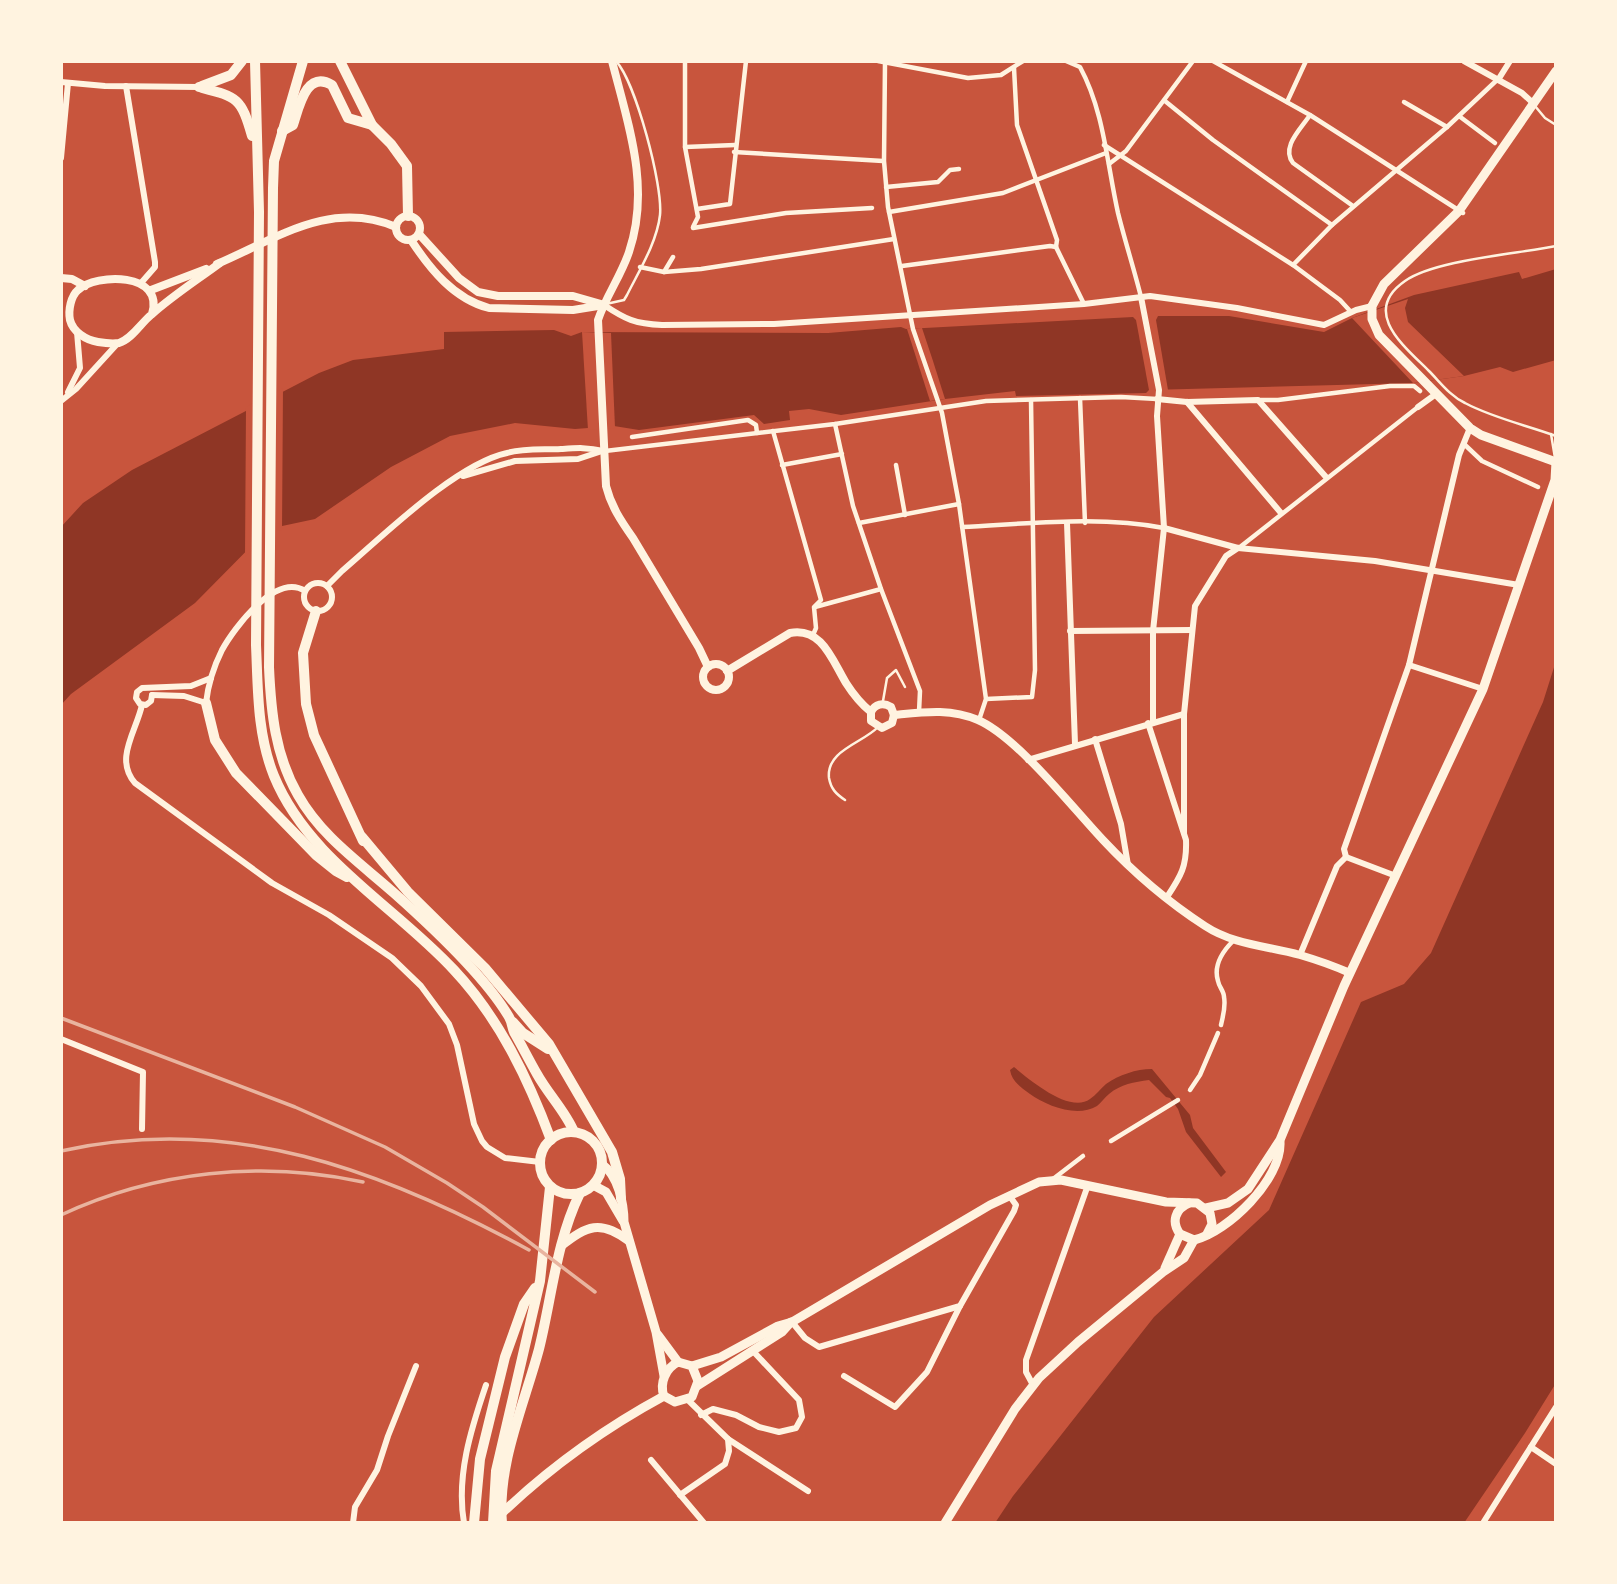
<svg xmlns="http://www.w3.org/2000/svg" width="1617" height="1584" viewBox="0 0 1617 1584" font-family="'Fira Sans',sans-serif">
<rect width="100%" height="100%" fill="#c8553d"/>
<g fill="#8f3625">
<polygon points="1556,269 1556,360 1513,372 1500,367 1464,376 1413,383 1149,390 1146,393 1016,396 1015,391 945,399 841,415 809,409 789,411 790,420 764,424 754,415 639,430 614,426 575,429 515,423 450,436 391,467 315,519 268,529 195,603 71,694 61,705 61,527 83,503 132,470 319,373 353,360 444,349 444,332 554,330 571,336 582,332 828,333 901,327 906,329 1133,317 1136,320 1156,320 1158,316 1229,316 1324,332 1352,318 1414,295 1519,272 1522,279"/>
<polygon points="1556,661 1556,1383 1525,1433 1464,1523 995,1523 1013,1496 1154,1317 1269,1210 1361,1002 1404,984 1431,953 1543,702"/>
<path d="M1014,1067c16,13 56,47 76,32 6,-4 10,-10 16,-15 13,-9 30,-15 46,-15l38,46 3,13 33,44 -5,5 -35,-45 -8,-23 -8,-11 -4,-1 -17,-17c-15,2 -28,4 -40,14 -4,3 -8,9 -12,12 -20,12 -50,0 -67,-12 -9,-7 -18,-12 -20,-24z"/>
</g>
<g fill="#c8553d">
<polygon points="1408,299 1405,308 1408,322 1464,376 1413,383 1352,318"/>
<polygon points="1136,320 1156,320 1168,390 1149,390"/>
<polygon points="922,328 933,361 945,399 930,401 907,329"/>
<polygon points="582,332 611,333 615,428 588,430"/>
<polygon points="283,388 282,530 270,532 245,557 246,407"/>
</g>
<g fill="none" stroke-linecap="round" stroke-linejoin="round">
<g stroke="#fff3e0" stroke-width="2.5">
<polyline points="1535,106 1545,118 1556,125"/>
<path d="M1556,246c-40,8 -121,14 -151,35 -45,31 0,66 24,90 11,11 21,25 36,32 28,15 61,22 91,33"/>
<path d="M606,304l18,-4 3,-5c12,-24 30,-53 33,-80 3,-29 -24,-132 -44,-154"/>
<polyline points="1551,434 1555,458"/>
<polyline points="883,701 887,678 896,670 905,687"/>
<path d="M845,800c-9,-6 -14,-11 -16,-22 -3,-28 34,-35 49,-51"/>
<polyline points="61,818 61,827"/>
</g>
<g stroke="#fff3e0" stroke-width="4.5">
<polyline points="685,61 685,147 698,217 693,227"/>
<polyline points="878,61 968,78 1001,75 1023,61"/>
<path d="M1066,61l14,6c24,44 27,97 38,146 7,28 16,56 23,84"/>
<polyline points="1213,61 1310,115 1463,213"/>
<polyline points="885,63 884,161 888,207 913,329 942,413 959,504 986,699 979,720"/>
<polyline points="1014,68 1017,125 1057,240 1056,247"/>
<polyline points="1165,101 1213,140 1332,225"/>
<polyline points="1287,102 1306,61"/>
<polyline points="1404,102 1447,127"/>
<path d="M1310,115c-10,15 -29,32 -17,48l60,43"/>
<polyline points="1459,116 1495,143"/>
<polyline points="1104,145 1293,265 1340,300 1351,312"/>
<polyline points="685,147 735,145"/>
<polyline points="734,152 883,161"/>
<polyline points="1109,164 1126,151 1193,61"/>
<polyline points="886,187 938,182 950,170 959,169"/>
<polyline points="697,209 730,204 746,61"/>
<polyline points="889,212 1003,193 1106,153"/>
<polyline points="693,228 786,213 872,208"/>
<polyline points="1056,247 1084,304"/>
<polyline points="1293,265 1332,225 1447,127 1497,80"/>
<polyline points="902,266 1050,246 1056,247"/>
<polyline points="640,267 664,272 701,269 894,239"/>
<polyline points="664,272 673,257"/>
<polyline points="1080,398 1085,523"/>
<polyline points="1259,400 1278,400 1390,386 1414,386 1420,391"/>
<polyline points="835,424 853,506 881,589 920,691 919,712"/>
<polyline points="773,431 821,600 814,607 816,628 813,635"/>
<polyline points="632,437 748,420 756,425 757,433"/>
<polyline points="1464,444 1482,461 1538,487"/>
<polyline points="605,451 835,424 986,401 1121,397 1157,399"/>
<polyline points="782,465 842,454"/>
<polyline points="896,465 905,515"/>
<polyline points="859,523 959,504"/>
<path d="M962,527c64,-3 138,-12 202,1"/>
<polyline points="1240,547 1418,407"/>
<polyline points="815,607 881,589"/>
<polyline points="986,699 1032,697 1035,670 1031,400"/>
<path d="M1221,1025c2,-10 5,-18 3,-28 0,-6 -5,-10 -6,-16 -5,-16 5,-30 15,-40"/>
<polyline points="1190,1090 1200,1075 1218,1033"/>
<polyline points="1111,1141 1178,1100"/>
<polyline points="1053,1179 1083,1156"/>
</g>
<g stroke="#fff3e0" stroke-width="6">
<polyline points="1464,61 1522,93 1533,103"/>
<polyline points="1498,80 1510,61"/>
<polyline points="61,82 105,86 199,87"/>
<polyline points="126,86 155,262 155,267 141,283"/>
<polyline points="61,158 68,83"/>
<polyline points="1141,297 1159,390 1157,416 1164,528 1153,631 1153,722"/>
<path d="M604,305c21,14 31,19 58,20l112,-1 310,-20 66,-8 87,12 87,17 32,-15 16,-4"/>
<polyline points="68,392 80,368 77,332"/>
<polyline points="1157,399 1187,402 1258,400 1326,477"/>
<polyline points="61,401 76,389 118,343"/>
<polyline points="1187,402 1281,513"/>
<polyline points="1418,407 1436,394"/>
<polyline points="463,476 515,461 578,459 602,451"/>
<polyline points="1067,523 1075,744"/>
<polyline points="1164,528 1238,548 1375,561 1519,585"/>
<circle cx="318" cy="597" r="14"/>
<path d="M327,586l15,-15c41,-35 114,-107 165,-118 17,-5 36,-3 54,-4 15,-1 27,-2 42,2"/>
<polyline points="1070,631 1192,630"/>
<polyline points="1409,665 1483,689"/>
<path d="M152,695l32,1 22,7c2,-18 8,-37 16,-53 12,-22 54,-78 83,-59"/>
<polyline points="152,695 151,701 146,705 140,704 136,698 137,692 142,688 191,686 211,678"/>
<path d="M142,705c-6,27 -28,54 -7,78l137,100 57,32 63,43 29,28 28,38 8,21 17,79 8,17 5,6 18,11 35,4"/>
<path d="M1148,723l38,117c1,26 -5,36 -19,57"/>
<polyline points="1095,739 1121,824 1128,865"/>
<polyline points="1028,760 1184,714"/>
<polyline points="1184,833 1184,714 1195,606 1226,556 1238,548"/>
<polyline points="1346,857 1344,849 1409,665 1459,455 1470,428"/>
<polyline points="1346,857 1396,876"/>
<polyline points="1300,955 1337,866 1346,857"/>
<polyline points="61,1039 143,1072 142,1129"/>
<polyline points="792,1322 805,1338 819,1347 960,1306 1014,1211 1016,1205 1009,1195"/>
<polyline points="844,1376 895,1407 927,1372 960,1306"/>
<polyline points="1033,1385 1026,1372 1026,1360 1088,1185"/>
<polyline points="688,1400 728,1439 808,1491"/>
<polyline points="701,1415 713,1409 736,1415 759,1427 779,1432 796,1428 802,1417 799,1400 752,1350"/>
<polyline points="1531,1447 1556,1464"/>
<polyline points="651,1460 704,1523"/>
<polyline points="680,1495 725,1464 729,1451 728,1439"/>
<polyline points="353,1523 355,1507 377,1470 388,1436 416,1366"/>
<path d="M464,1523c-8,-47 7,-94 22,-138"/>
<polyline points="1483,1523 1556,1407"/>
</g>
<g stroke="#fff3e0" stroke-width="8">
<path d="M612,61c16,63 39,126 17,191 -8,24 -23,44 -31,68l8,166c5,20 15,35 27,52l66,110 9,19"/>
<circle cx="408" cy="228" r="12"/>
<polyline points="419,234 459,278 478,292 498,296 573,296 601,304"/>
<path d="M411,240c19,29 43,59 78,68l84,2 31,-5"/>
<path d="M217,264c59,-25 113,-65 179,-37"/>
<polyline points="61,278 72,279 85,286"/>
<polyline points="151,290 206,269"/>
<path d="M152,314c13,-42 -56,-41 -74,-24 -7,6 -10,20 -8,30 3,12 16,20 28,22 6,1 15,2 21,1 13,-4 22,-20 32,-28 21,-19 46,-35 69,-52"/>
<circle cx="716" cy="677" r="13"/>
<path d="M727,671l63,-38c32,-6 42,27 56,50 7,11 15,21 25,29"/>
<polyline points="871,712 871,721 882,728 892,723 894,715"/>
<path d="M871,712c4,-8 12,-10 20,-5l3,8"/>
<path d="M894,715c30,-3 56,-7 84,5 39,17 94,87 125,120 30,32 65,62 102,86 29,19 63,20 95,29 17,5 34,11 50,18"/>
</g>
<g stroke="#fff3e0" stroke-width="9">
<polyline points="1556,71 1459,211 1384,284 1372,306 1372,319 1379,335 1470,428 1481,435 1556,462"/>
<path d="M602,1164c16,12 22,39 22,58l32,110 8,44"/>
<polyline points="593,1185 606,1192 623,1221"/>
<path d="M1189,1203c-14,6 -18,19 -9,31l14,6c34,-8 88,-61 86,-98"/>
<polyline points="1206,1208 1228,1203 1248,1189 1280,1140 1344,986 1483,689 1555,480 1556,462"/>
<path d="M561,1246c26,-20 39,-27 68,-5"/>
<polyline points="1165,1268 1180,1234"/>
<polyline points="658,1335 678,1362"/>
<path d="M678,1362l14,4 6,15 -6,16 -17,5 -11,-6c-5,-13 2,-28 14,-34z"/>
<polyline points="692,1366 721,1357 778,1326 792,1322 990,1205 1039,1182 1061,1180 1166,1202 1197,1203 1210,1213 1212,1224 1207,1234"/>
<polyline points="697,1386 782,1332 791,1322"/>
<path d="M499,1516c50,-48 104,-87 165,-120"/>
<polyline points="945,1523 1015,1409 1039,1378 1078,1342 1163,1272 1184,1258 1194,1240"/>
</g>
<g stroke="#fff3e0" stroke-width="10">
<path d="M255,61l4,151 -3,433c2,44 1,89 18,131 34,83 121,130 180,194 45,48 74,108 97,170"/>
<path d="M303,61l-29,100 -1,27 -4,479c2,45 6,88 29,128 23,41 61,67 96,98 36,32 91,83 115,124 3,5 3,10 5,15 8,14 15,28 23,42 11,20 29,38 37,58"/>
<polyline points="340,61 372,125 391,144 407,166 408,216"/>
<polyline points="202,86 231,75 242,61"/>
<path d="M199,87c38,10 42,10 53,49"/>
<path d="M282,131l11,-6c6,-18 13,-55 39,-40l16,33 24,7"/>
<polyline points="316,611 303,653 306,704 314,735 363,841"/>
<polyline points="206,703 215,740 236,773 316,855 336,871 347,877"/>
<polyline points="362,837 408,892 485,968 549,1044 612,1152 620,1179 621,1199"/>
<polyline points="513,1022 523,1033 548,1049"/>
<circle cx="571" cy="1163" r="31"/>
<polyline points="474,1523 480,1459 505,1357 524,1304 535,1288"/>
<polyline points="493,1523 496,1471 540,1281 550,1187"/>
<path d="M502,1523c-5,-59 22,-118 37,-174 13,-52 17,-107 41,-156"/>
</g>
<g stroke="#e9b49f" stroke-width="3.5">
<polyline points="61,1018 295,1107 385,1147 447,1183 483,1207 595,1292"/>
<path d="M61,1151c170,-38 321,19 468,99"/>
<path d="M61,1215c94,-44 201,-55 302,-33"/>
</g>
</g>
<rect width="1617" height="1584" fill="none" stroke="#fff3e0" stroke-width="126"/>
</svg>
